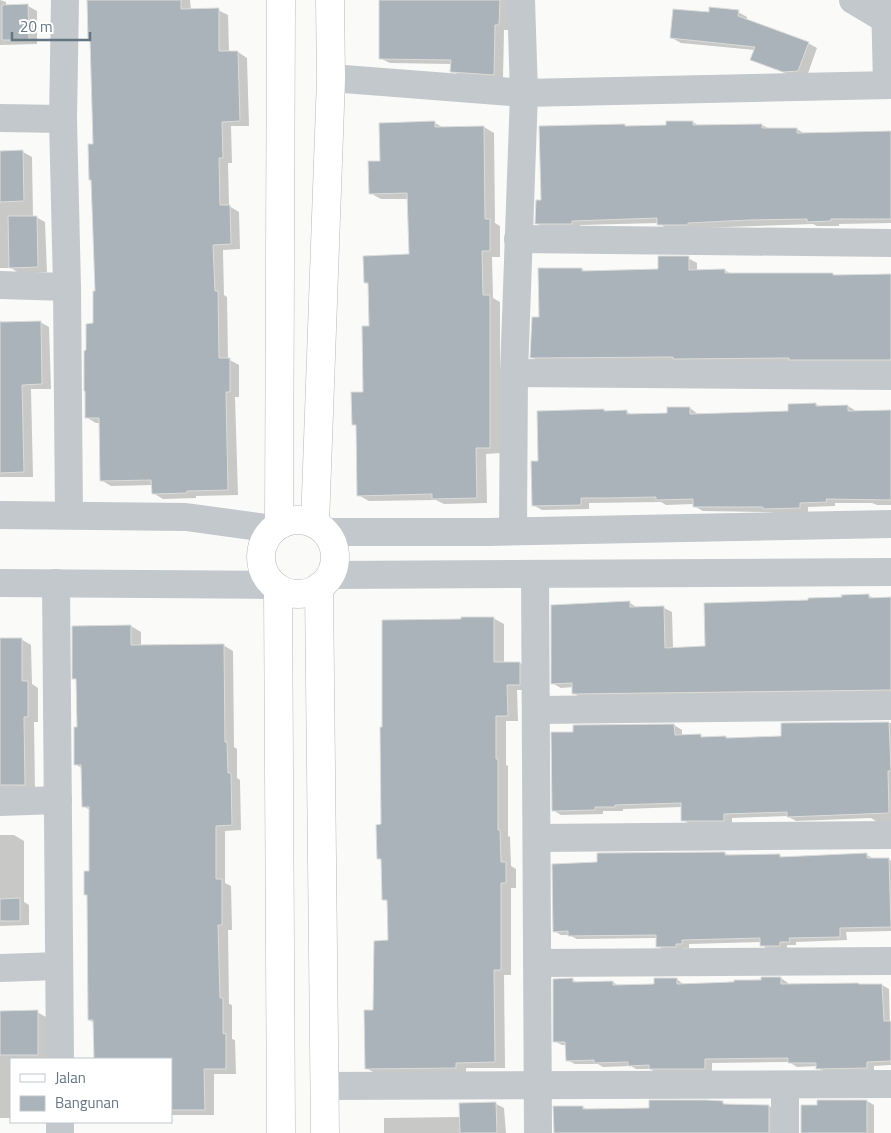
<svg xmlns="http://www.w3.org/2000/svg" width="891" height="1133" viewBox="0 0 891 1133" font-family="'Titillium Web',sans-serif">
<rect width="100%" height="100%" fill="#fafaf8"/>
<g fill="#0003">
<polygon points="0,0 6,2 6,6 28,6 37,11 37,44 0,45"/>
<polygon points="88,0 190,0 191,10 218,10 228,15 229,52 238,52 247,58 249,126 231,126 232,163 228,163 229,206 239,212 240,249 223,250 224,295 227,297 228,359 239,365 239,397 235,397 238,495 196,496 196,498 163,499 153,493 153,485 111,486 101,480 100,423 96,423 86,417 96,292 93,73"/>
<polygon points="381,0 509,0 508,30 504,30 503,79 461,76 452,71 452,64 390,63 380,58"/>
<polygon points="738,12 747,17 747,21 808,43 817,48 807,76 793,76 761,64 752,59 755,50 681,43 672,38 710,13"/>
<polygon points="693,122 699,126 762,125 770,129 797,129 805,134 891,132 891,223 839,224 839,226 817,226 813,224 667,229 659,223 580,225 580,228 545,228 536,223 542,201 624,125 628,128 667,127"/>
<polygon points="435,123 444,128 484,127 494,133 495,223 500,226 500,257 492,257 493,298 500,302 500,453 486,454 487,503 444,504 436,500 369,501 358,495 357,426 353,424 364,393 370,327 369,285 365,282 410,256 409,199 381,199 370,193 381,162"/>
<polygon points="0,152 23,152 32,157 33,217 36,217 45,222 47,272 19,273 11,268 0,268"/>
<polygon points="688,258 697,263 697,271 724,270 732,274 833,274 837,276 891,276 891,364 540,362 531,357 540,318 582,269 587,272 660,270"/>
<polygon points="0,321 8,323 40,322 49,327 51,389 31,389 33,477 0,477"/>
<polygon points="816,404 820,407 848,406 856,411 891,411 891,505 877,505 872,503 835,503 835,506 808,507 808,513 774,513 770,512 703,511 694,506 694,504 666,505 661,502 589,503 589,509 542,510 533,505 539,462 538,412 604,410 608,412 626,411 632,415 669,414 690,408 699,415 789,413"/>
<polygon points="868,595 875,599 891,598 891,694 582,698 573,693 573,687 561,688 552,683 630,603 638,608 664,608 672,612 673,649 707,648 809,602"/>
<polygon points="493,618 504,624 504,663 520,663 530,669 530,690 517,690 518,721 506,721 506,765 508,766 508,836 510,837 511,866 516,869 516,888 511,888 511,975 504,975 505,1068 466,1068 466,1073 377,1074 366,1068 375,1011 389,942 388,902 383,899 383,861 378,858 382,826"/>
<polygon points="131,626 141,632 141,646 223,645 233,651 234,747 237,749 237,778 240,780 241,830 225,831 225,883 231,886 232,930 228,930 229,1004 232,1005 232,1039 235,1040 236,1074 214,1074 214,1115 171,1115 171,1059 95,1059 94,1023 89,1020 90,810 83,806 83,769 75,764 79,728 78,680 74,678"/>
<polygon points="0,639 21,639 31,645 32,684 38,688 38,722 34,722 35,790 0,791"/>
<polygon points="891,723 891,823 879,823 871,818 796,821 787,816 732,818 732,825 691,825 683,820 682,807 623,809 623,811 603,811 603,814 561,815 553,810 674,725 682,730 682,736 700,736 704,738 726,737 730,739 783,737 782,724"/>
<polygon points="0,835 14,835 24,841 24,902 29,905 29,925 0,926"/>
<polygon points="725,853 730,856 780,856 784,858 867,855 874,859 889,859 891,861 891,931 846,932 847,940 796,942 796,945 787,945 787,949 769,950 762,945 761,942 689,944 689,948 683,948 683,950 665,950 657,946 657,938 577,939 569,935 561,935 554,931"/>
<polygon points="781,978 788,983 788,985 882,985 889,989 891,1065 874,1066 874,1072 825,1072 818,1068 818,1066 797,1067 789,1062 712,1063 712,1073 657,1073 650,1069 636,1069 631,1066 603,1067 598,1064 575,1064 567,1060 567,1045 562,1045 554,1041 573,980 578,983 613,982 619,986 655,985 677,979 684,985"/>
<polygon points="0,1011 37,1012 46,1017 46,1059 11,1059 11,1118 0,1118"/>
<polygon points="867,1101 874,1105 874,1133 802,1133 819,1106"/>
<polygon points="723,1103 728,1105 769,1106 776,1110 776,1133 555,1133 583,1107 588,1110 650,1109"/>
<polygon points="496,1104 504,1108 506,1133 384,1133 384,1118 461,1117"/>
</g>
<g fill="#aab3b9" stroke="#dcdcda">
<polygon points="87,0 181,0 181,9 219,8 219,51 238,51 240,121 222,122 223,158 219,158 220,205 230,205 231,244 213,245 215,291 218,291 219,358 230,358 230,392 226,392 228,490 187,491 187,493 152,494 151,480 100,481 99,418 85,418 85,391 84,391 84,351 86,350 86,324 93,323 93,291 95,291 91,180 89,180 88,144 93,144 90,39 88,39"/>
<polygon points="379,0 500,0 499,25 495,25 494,75 450,72 451,60 379,59"/>
<polygon points="28,4 29,40 2,40 2,5"/>
<polygon points="709,7 739,10 738,16 809,42 798,71 783,72 750,60 755,47 670,38 673,9 709,12"/>
<polygon points="435,121 435,127 484,126 485,219 490,219 490,251 482,251 483,295 490,295 490,448 476,448 477,498 432,499 432,494 357,496 356,425 352,425 351,392 363,392 362,326 369,326 368,283 364,283 363,256 409,254 407,193 369,194 368,161 380,161 379,123"/>
<polygon points="666,121 693,121 693,125 762,124 762,128 797,128 797,133 891,131 891,219 831,219 831,221 807,222 807,219 749,220 688,223 688,225 657,225 657,218 572,221 572,224 535,224 536,200 541,200 539,126 625,124 625,126 666,125"/>
<polygon points="23,150 24,201 0,202 0,151"/>
<polygon points="8,216 37,216 38,267 9,268"/>
<polygon points="658,256 689,256 689,270 725,269 725,273 833,273 833,275 891,274 891,360 789,360 789,358 673,359 673,357 530,358 532,317 539,317 538,268 582,268 582,271 658,269"/>
<polygon points="41,321 42,384 22,385 24,472 0,473 0,322"/>
<polygon points="816,403 816,406 848,405 848,411 891,410 891,500 826,499 827,502 800,503 800,508 763,509 763,507 693,507 693,499 656,500 656,497 608,498 581,498 581,505 532,506 531,461 538,461 537,411 604,409 604,411 627,410 627,414 667,413 667,407 690,407 690,414 788,411 788,404"/>
<polygon points="869,594 869,598 891,597 891,690 572,694 572,683 551,684 551,605 630,601 630,607 664,606 665,648 705,646 704,603 808,600 808,598 842,597 841,595"/>
<polygon points="461,617 494,617 494,662 520,662 520,685 507,685 508,716 496,716 496,759 498,759 498,830 500,830 501,862 506,862 506,883 501,883 501,970 494,970 495,1062 456,1063 456,1068 365,1069 364,1010 373,1010 374,941 388,940 387,900 382,900 381,859 377,859 376,825 381,824 380,727 382,727 382,620 461,619"/>
<polygon points="131,625 131,645 224,644 225,742 227,742 228,773 231,773 232,825 216,826 216,879 222,879 222,925 218,925 220,998 223,998 223,1034 226,1033 226,1069 204,1069 205,1110 171,1110 171,1059 94,1059 93,1020 88,1020 87,895 84,895 84,871 89,871 89,807 82,807 81,765 74,765 74,727 77,727 76,679 72,679 72,626"/>
<polygon points="0,638 22,638 22,681 28,681 28,717 24,717 25,785 0,785"/>
<polygon points="889,722 891,771 888,771 889,813 787,817 787,812 724,814 724,821 681,821 681,803 615,805 615,807 595,807 595,810 552,811 551,732 573,732 573,725 674,724 675,735 701,734 701,737 726,736 726,738 781,736 781,723"/>
<polygon points="725,852 725,855 780,854 780,857 867,853 867,858 889,858 891,927 840,928 840,937 789,938 790,942 780,942 780,946 760,946 760,938 682,940 682,944 676,944 676,947 656,947 656,935 568,936 568,931 553,932 552,864 597,862 597,853"/>
<polygon points="20,898 20,921 0,921 0,899"/>
<polygon points="761,977 781,977 781,984 858,983 859,984 882,984 884,1021 891,1021 891,1061 867,1062 867,1068 816,1069 816,1063 788,1063 788,1058 705,1059 705,1069 649,1069 649,1065 628,1066 628,1062 594,1063 594,1060 566,1061 565,1042 553,1042 553,979 573,978 573,982 613,981 613,985 654,984 654,978 677,978 677,984 734,982 734,980 761,980"/>
<polygon points="38,1010 38,1055 0,1055 0,1011"/>
<polygon points="649,1100 706,1100 723,1101 723,1104 769,1105 769,1133 554,1133 553,1106 583,1106 583,1109 649,1108"/>
<polygon points="817,1100 867,1100 867,1133 801,1133 801,1105 817,1105"/>
<polygon points="496,1102 497,1133 460,1133 459,1103"/>
</g>
<g fill="none" stroke-linecap="round" stroke-linejoin="round">
<g stroke="#b3babf" stroke-width="29">
<g id="secondary">
<circle cx="298" cy="557" r="37"/>
<polyline points="315,524 331,78 330,0"/>
<polyline points="279,525 281,0"/>
<polyline points="319,587 325,1133"/>
<polyline points="278,588 281,1133"/>
</g>
</g>
<g stroke="#c3c8cc" stroke-width="28">
<polyline points="65,0 63,119 67,287 69,515"/>
<polyline points="853,0 885,19"/>
<polyline points="885,0 887,85"/>
<polyline points="331,78 524,93 891,85"/>
<polyline points="0,118 63,119"/>
<polyline points="518,239 891,243"/>
<polyline points="0,285 67,287"/>
<polyline points="514,373 891,376"/>
<polyline points="0,515 186,517 274,529"/>
<polyline points="513,531 514,373 524,93 521,0"/>
<polyline points="325,532 489,532 891,524"/>
<polyline points="535,574 538,1133"/>
<polyline points="330,575 891,572"/>
<polyline points="0,583 274,585"/>
<polyline points="56,583 60,1059"/>
<polyline points="536,710 891,706"/>
<polyline points="0,802 58,800"/>
<polyline points="537,838 891,835"/>
<polyline points="537,963 891,961"/>
<polyline points="0,968 59,966"/>
<polyline points="325,1086 891,1084"/>
<polyline points="60,1122 60,1133"/>
<polyline points="785,1133 785,1085"/>
</g>
<use href="#secondary" stroke="#fff" stroke-width="28"/>
</g>
<rect x="10" y="1058" width="162" height="65" fill="#ffffff" stroke="#c1c8cd"/>
<rect x="20" y="1074" width="25" height="8" fill="#ffffff" stroke="#c1c8cd"/>
<text x="55" y="1083" font-size="15" fill="#657683">Jalan</text>
<rect x="20" y="1096" width="25" height="15" fill="#aab3b9" stroke="#c1c8cd"/>
<text x="55" y="1108" font-size="15" fill="#657683">Bangunan</text>
<path d="M12 32v8h78v-8" fill="none" stroke="#657683" stroke-width="2.5"/>
<text x="20" y="32" font-size="15" fill="#657683" stroke="#ffffff" stroke-width="4" paint-order="stroke">20 m</text>
</svg>
